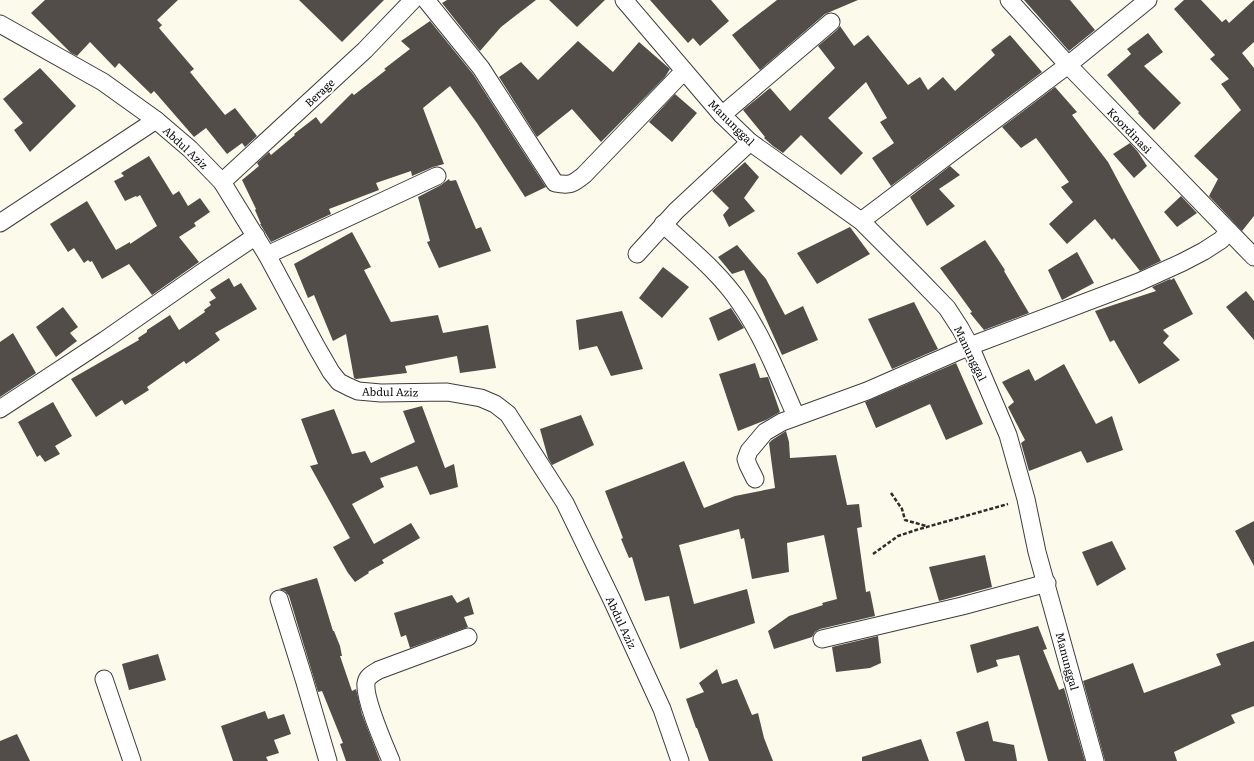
<svg xmlns="http://www.w3.org/2000/svg" width="1254" height="761" viewBox="0 0 1254 761" font-family="Literata,serif">
<rect width="100%" height="100%" fill="#fcfbeb"/>
<g fill="#524d48">
<polygon points="45,0 178,0 157,20 162,25 159,28 194,69 190,72 225,115 235,108 257,136 245,147 242,143 227,154 206,128 194,137 154,91 151,94 119,63 115,68 90,42 77,56 71,53 31,13"/>
<polygon points="299,0 384,0 342,42"/>
<polygon points="447,0 536,0 501,27 480,51 442,3"/>
<polygon points="549,0 605,0 577,27"/>
<polygon points="650,0 711,0 729,21 700,46 693,38 688,43"/>
<polygon points="777,0 858,0 825,14 760,70 732,35"/>
<polygon points="1024,0 1070,0 1095,30 1069,51"/>
<polygon points="1184,0 1201,0 1222,22 1226,19 1229,23 1254,0 1254,42 1242,53 1254,68 1254,216 1242,231 1209,196 1218,179 1194,156 1241,110 1221,84 1229,79 1210,59 1215,55 1174,9"/>
<polygon points="430,21 473,74 546,187 525,197 477,123 450,86 423,108 444,164 433,167 412,176 411,171 376,183 379,190 329,209 331,214 271,242 260,224 261,224 255,210 256,209 242,180 259,166 257,163 269,152 271,155 295,135 294,134 316,117 321,124 352,93 354,95 386,70 384,69 410,49 401,41"/>
<polygon points="840,26 854,46 868,35 908,85 920,77 928,90 943,77 955,91 995,55 991,50 1010,35 1042,72 891,186 872,158 894,143 880,122 887,118 866,82 828,118 863,153 841,175 801,135 783,153 773,146 764,138 765,137 743,110 770,88 790,111 835,68 818,46 837,30"/>
<polygon points="1148,33 1163,52 1144,66 1181,103 1154,130 1138,113 1139,112 1107,75 1131,54 1127,49"/>
<polygon points="578,41 613,72 639,42 670,69 665,77 601,142 572,109 537,137 499,77 521,62 538,80"/>
<polygon points="40,68 76,106 30,152 14,130 23,123 3,99"/>
<polygon points="1055,87 1077,112 1072,115 1108,162 1161,261 1140,271 1114,238 1112,240 1095,219 1067,244 1049,224 1073,202 1061,187 1069,182 1036,138 1021,148 1002,127"/>
<polygon points="675,94 697,113 672,142 649,122"/>
<polygon points="1130,143 1138,152 1147,166 1134,178 1113,154"/>
<polygon points="149,156 173,195 179,191 188,206 200,198 210,212 194,223 196,226 179,237 199,262 152,295 129,264 102,279 92,261 90,262 88,260 84,263 74,248 68,252 50,224 87,201 116,250 130,242 130,244 157,226 140,195 137,197 136,196 125,201 114,181 124,176 121,173"/>
<polygon points="745,162 759,177 744,198 755,211 729,227 723,215 729,208 712,191"/>
<polygon points="950,166 960,175 939,189 955,206 927,226 910,197"/>
<polygon points="449,179 450,181 456,180 476,229 481,227 491,251 439,268 427,242 430,241 418,197 441,185"/>
<polygon points="1181,196 1197,213 1177,227 1164,212"/>
<polygon points="850,227 870,254 817,284 797,253"/>
<polygon points="352,232 371,267 364,270 391,322 438,315 443,333 488,325 496,368 460,373 457,356 405,366 407,373 356,379 354,378 346,334 333,341 314,295 308,298 294,264"/>
<polygon points="985,240 1005,270 1004,271 1029,313 984,330 970,313 972,312 940,268"/>
<polygon points="737,245 766,279 785,315 803,306 818,340 782,355 744,270 732,274 718,257"/>
<polygon points="1077,252 1094,283 1062,300 1048,270"/>
<polygon points="663,267 689,287 662,318 639,298"/>
<polygon points="229,278 234,287 241,283 257,309 215,333 220,340 186,364 184,361 147,387 149,390 125,405 122,400 96,417 71,379 139,340 138,338 147,332 147,330 170,315 179,330 205,312 204,310 211,305 209,302 216,298 210,290"/>
<polygon points="1174,278 1193,314 1163,330 1169,336 1163,343 1180,360 1139,384 1114,340 1110,342 1095,311 1156,291 1152,287 1170,279 1171,280"/>
<polygon points="1246,291 1254,301 1254,340 1226,307"/>
<polygon points="914,302 938,349 892,369 868,319"/>
<polygon points="63,307 78,327 70,333 77,341 56,357 36,327"/>
<polygon points="731,308 744,328 718,341 709,318"/>
<polygon points="622,311 643,369 611,376 597,346 579,350 576,320"/>
<polygon points="13,333 36,373 0,397 0,342"/>
<polygon points="755,363 761,381 760,378 768,377 780,412 766,420 738,431 719,374"/>
<polygon points="956,363 983,424 946,440 930,404 876,428 865,402"/>
<polygon points="1064,364 1096,424 1112,416 1123,450 1087,463 1081,451 1029,471 1021,443 1025,440 1008,407 1014,402 1002,382 1029,369 1035,381"/>
<polygon points="53,402 72,436 55,446 60,454 45,462 40,455 37,457 18,422"/>
<polygon points="422,406 445,468 454,464 458,487 430,495 417,466 380,478 384,487 352,504 374,544 411,523 420,538 382,560 384,563 368,572 369,573 355,582 348,573 333,547 350,538 310,466 318,464 301,419 334,409 352,454 365,451 371,463 415,442 403,411"/>
<polygon points="581,415 594,445 552,465 548,458 540,429"/>
<polygon points="786,431 789,442 790,458 836,455 847,505 859,504 862,527 857,528 866,592 870,591 875,616 820,629 815,632 812,637 774,649 768,631 789,616 823,605 822,603 837,599 824,535 787,543 789,572 752,579 744,538 741,539 739,529 679,545 694,604 747,589 755,623 680,649 669,596 645,601 632,557 629,558 621,539 623,538 605,491 684,461 704,508 735,496 775,488 769,443 772,440"/>
<polygon points="1254,521 1254,566 1235,531"/>
<polygon points="1112,541 1126,569 1097,586 1082,552"/>
<polygon points="985,555 992,587 939,601 929,567"/>
<polygon points="317,578 333,631 334,631 340,646 342,656 340,656 352,691 356,689 362,714 380,761 346,761 340,744 343,743 322,691 318,692 289,596 285,591 279,589"/>
<polygon points="452,595 457,603 469,597 474,614 464,617 468,627 410,648 406,635 401,637 394,613"/>
<polygon points="1038,626 1047,649 1043,650 1059,690 1064,688 1085,761 1048,761 1019,655 996,660 998,666 977,673 970,645"/>
<polygon points="878,636 881,663 870,668 836,672 832,647"/>
<polygon points="1254,641 1254,706 1231,715 1235,723 1174,752 1177,761 1105,761 1083,681 1133,663 1144,693 1221,665 1216,654"/>
<polygon points="158,654 166,680 129,690 122,664"/>
<polygon points="717,669 722,684 737,679 752,715 758,713 764,738 773,761 709,761 697,728 696,728 686,699 704,692 699,683"/>
<polygon points="265,711 268,719 284,714 291,734 274,740 279,753 266,757 268,761 233,761 221,726"/>
<polygon points="988,721 993,741 1014,745 1017,761 965,761 956,732"/>
<polygon points="17,734 30,761 0,761 0,741"/>
<polygon points="921,739 929,761 862,761 862,757"/>
</g>
<g fill="none" stroke-linecap="round" stroke-linejoin="round">
<g stroke="#3d3d3d" stroke-width="19">
<g id="minor">
<path d="M426,0l55,68 74,115c15,3 18,1 29,-8l100,-104"/>
<polyline points="624,0 722,115 750,142 861,221 917,277 947,308 960,328 970,346 1008,435 1026,499 1037,552 1095,761"/>
<polyline points="1009,0 1068,65 1254,257"/>
<polyline points="0,24 103,82 156,120 190,149 222,182 267,255 316,346 331,372 339,382 349,387 358,391 381,393 447,392 481,398 495,404 508,414 565,503 612,600 662,709 680,761"/>
<polyline points="722,115 831,22"/>
<polyline points="222,182 365,50 413,0"/>
<polyline points="861,221 1068,65 1148,0"/>
<polyline points="0,223 156,120"/>
<path d="M663,224c27,25 57,49 77,79 24,35 39,75 56,113"/>
<polyline points="637,254 676,211 750,142"/>
<polyline points="267,255 437,176"/>
<polyline points="0,409 105,340 207,269 256,236"/>
<polyline points="755,479 748,465 746,459 749,451 765,432 782,422 867,391 970,346 1139,282 1183,262 1204,251 1221,240 1229,231"/>
<polyline points="279,599 304,679 328,761"/>
<polyline points="822,639 962,606 1047,583"/>
<polyline points="104,679 132,761"/>
<path d="M391,761c-7,-17 -27,-62 -25,-78 1,-7 8,-10 13,-13l89,-33"/>
</g>
</g>
<g stroke="#2c2c2c" stroke-width="2.5" stroke-dasharray="4 2" stroke-linecap="butt">
<polyline points="891,493 902,509 905,520 926,526"/>
<polyline points="873,554 898,536 916,530 1008,504"/>
</g>
<use href="#minor" stroke="#fff" stroke-width="17"/>
</g>
<g text-anchor="middle" dominant-baseline="central" stroke-width="4" stroke-linejoin="round" paint-order="stroke">
<g font-size="11" fill="#0a0a0a" stroke="#fff">
<text transform="translate(319 92) rotate(-43)">Berage</text>
<text transform="translate(732 122) rotate(45)">Manunggal</text>
<text transform="translate(1130 130) rotate(46)">Koordinasi</text>
<text transform="translate(186 147) rotate(43)">Abdul Aziz</text>
<text transform="translate(971 353) rotate(64)">Manunggal</text>
<text transform="translate(390 391) rotate(1)">Abdul Aziz</text>
<text transform="translate(622 622) rotate(65)">Abdul Aziz</text>
<text transform="translate(1068 661) rotate(75)">Manunggal</text>
</g>
</g>
</svg>
